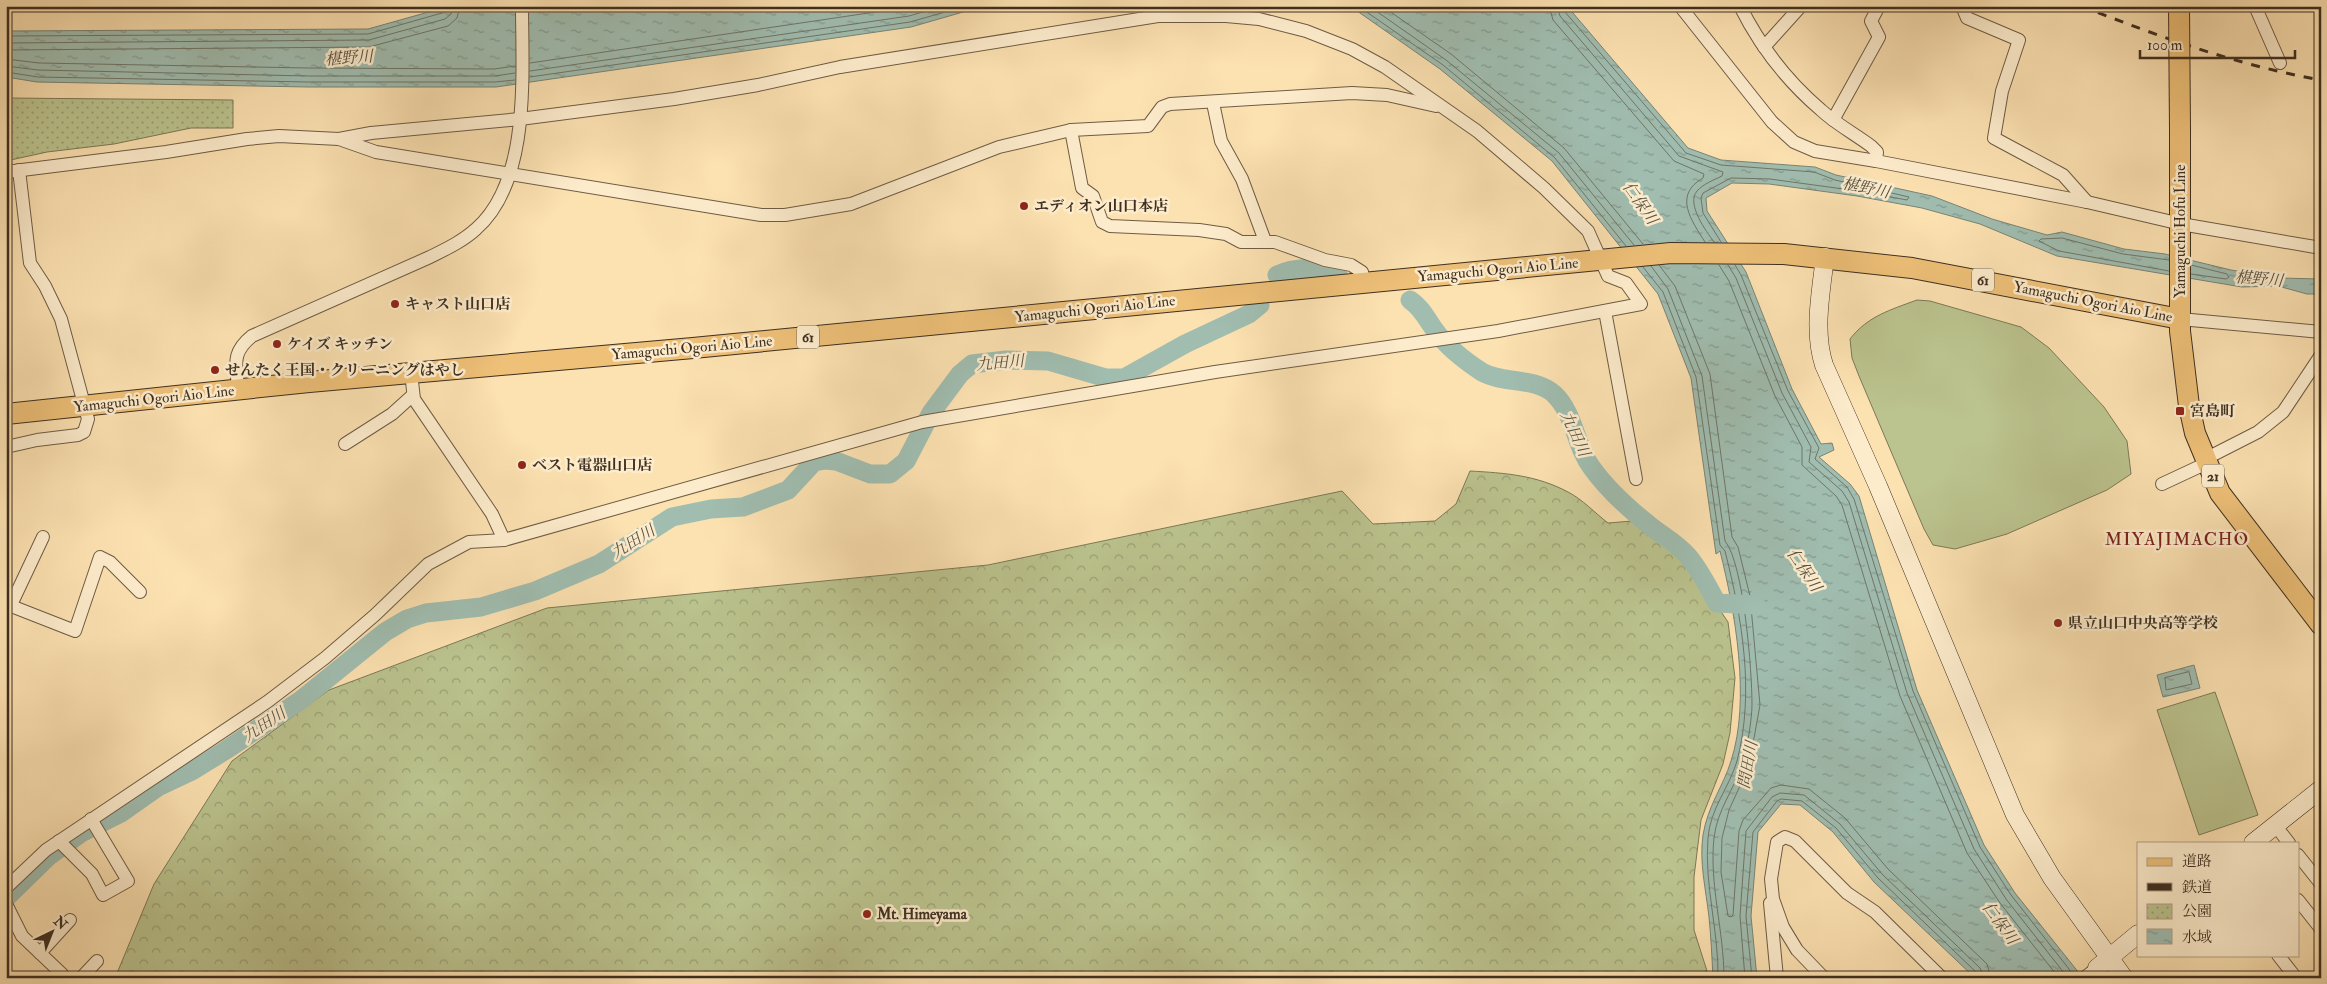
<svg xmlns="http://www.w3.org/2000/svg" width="2327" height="984" viewBox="0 0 2327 984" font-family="'IM FELL Double Pica','Noto Serif JP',serif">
<defs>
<pattern id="forest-crowns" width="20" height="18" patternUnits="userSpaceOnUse" patternTransform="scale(1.25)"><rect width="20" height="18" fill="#bbc38e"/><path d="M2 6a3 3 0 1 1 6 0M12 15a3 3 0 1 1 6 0" fill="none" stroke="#999f74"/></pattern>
<pattern id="park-dots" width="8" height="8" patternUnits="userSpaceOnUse" patternTransform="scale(1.25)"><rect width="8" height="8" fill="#bbc38e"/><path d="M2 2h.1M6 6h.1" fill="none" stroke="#999f74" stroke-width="1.8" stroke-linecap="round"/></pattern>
<pattern id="water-ripples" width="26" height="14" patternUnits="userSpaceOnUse" patternTransform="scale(1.25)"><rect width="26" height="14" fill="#a0bdb0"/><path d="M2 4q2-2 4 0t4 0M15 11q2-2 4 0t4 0" fill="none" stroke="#849a8f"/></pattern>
</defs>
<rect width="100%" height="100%" fill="#fce1b1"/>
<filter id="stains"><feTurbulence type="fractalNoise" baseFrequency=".004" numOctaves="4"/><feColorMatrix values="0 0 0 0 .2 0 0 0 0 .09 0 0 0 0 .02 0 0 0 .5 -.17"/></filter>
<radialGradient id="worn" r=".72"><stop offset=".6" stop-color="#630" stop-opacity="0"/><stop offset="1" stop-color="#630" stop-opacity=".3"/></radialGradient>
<g fill="#bbc38e" stroke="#7c7957">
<path d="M1917,300l13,1 91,26 28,21 55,59 23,34 4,33 -24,16 -100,44 -52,15 -22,-4 -9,-16 -65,-153 -7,-18 -2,-19c18,-23 40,-29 67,-39z"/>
<polygon points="2215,692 2258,815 2199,835 2157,710"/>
</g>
<path fill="url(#forest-crowns)" stroke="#7c7957" d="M1470,471c35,2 66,4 98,21 14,7 27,21 40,31l24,-2 51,35 45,66 7,56 -5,55 -7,31 -22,56 -7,57v53l13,41v7h-1592l39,-94 78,-123 97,-71 218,-82 441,-43 354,-74 31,33 62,-3 21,-17z"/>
<polygon fill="url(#park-dots)" stroke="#7c7957" points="6,98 233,100 233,128 191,128 114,144 47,152 6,161"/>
<g fill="url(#water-ripples)" stroke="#798476">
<polygon points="450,6 984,6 911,27 496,87 308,87 37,82 6,77 6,31 368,29"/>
<path d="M1350,6h217l121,142 33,12 94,7 21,8 96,21 60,23 55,16 15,-3 62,17 41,5 66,16 48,8 42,1v15h-14l-29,-8 -36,1 -185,-31 -77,-32 -58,-16 -65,-12 -88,-12 -37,-1 -26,15 1,13 39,61 46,117 29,55 11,-1 2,7 -15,7 31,27 9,12 58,194 67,155 31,48 68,85h-108l-101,-96 -41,-50 -33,-27 -19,-1 -23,28 -7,84 6,62h-44c-1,-20 -2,-41 -4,-61 -3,-27 -10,-55 -6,-82 5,-30 20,-48 28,-74 20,-61 4,-150 -11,-210l-4,3 -25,-176 -33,-84 -106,-133 -112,-92z"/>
<polygon points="2194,665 2200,688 2163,697 2157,675"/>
</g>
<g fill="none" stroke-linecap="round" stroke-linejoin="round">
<g stroke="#6f7668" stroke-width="1">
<polyline points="1358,6 1443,65 1555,158 1626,246"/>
<polyline points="1369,6 1446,60 1559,153 1634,245"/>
<polyline points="1382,6 1451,54 1564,148 1643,244"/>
<path d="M1549,6l4,14 121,141 30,13 -1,4c-30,17 -12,42 2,64"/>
<path d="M1557,6l3,10 119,140 44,16 -1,4c-8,4 -19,8 -25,15 -11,13 9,40 17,51"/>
<polyline points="1563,6 1565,12 1686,153 1721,165 1814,172 1835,180 1909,197 1907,200 1858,191 1770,179 1731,178 1703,193 1701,198 1703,213 1721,242"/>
<polyline points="6,36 368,34 442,13 446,6"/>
<polyline points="6,43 369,40 445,19 451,14 453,6"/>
<polyline points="6,50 369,47 448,26 457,18 460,6"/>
<polyline points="6,59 39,63 309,68 494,69 515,66"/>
<polyline points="530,63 916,6"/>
<polyline points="6,66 38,70 309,76 495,76 515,73"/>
<polyline points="530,71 909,16 943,6"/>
<polyline points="6,72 38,77 308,82 495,82 515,80"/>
<polyline points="530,77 910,22 966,6"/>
<polyline points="2169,260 2123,254 2062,238 2041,239 2039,241 2059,251 2169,271"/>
<polyline points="1659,265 1675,286 1710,374 1732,537 1738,547 1750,596 1760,705 1749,766 1729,810 1722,838 1721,872 1728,916 1731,917 1733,915 1739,831 1743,820 1771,788 1781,785 1809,789 1845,818 1888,869 1987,964 1991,978"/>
<polyline points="1719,265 1729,281 1775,396 1802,447 1802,465 1836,496 1842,505 1900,696 1967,853 2000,903 2059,978"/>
<polyline points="1728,265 1736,278 1782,393 1811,447 1809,462 1842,491 1849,502 1907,693 1974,849 2006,899 2068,978"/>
<polyline points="1735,265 1741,275 1788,391 1819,448 1815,459 1847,487 1854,499 1913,691 1980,847 2011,895 2076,978"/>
<polyline points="2191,265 2227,274 2229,277 2226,279 2191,274"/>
<path d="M1651,266l17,23 34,87 23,165c19,23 27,131 27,163 0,16 -5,45 -10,60 -8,26 -25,46 -28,74 -5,46 10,93 10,140"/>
<path d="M1643,267l20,25 33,85 24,168 5,6c17,67 30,141 12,210 -8,27 -27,48 -29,77 -4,47 11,93 10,140"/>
<polygon points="2189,672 2192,684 2166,690 2165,678"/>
<polyline points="1745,978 1740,916 1746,831 1772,797 1780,793 1804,795 1840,824 1882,874 1980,968 1984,978"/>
<polyline points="1752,978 1746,916 1753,832 1777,801 1781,799 1802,801 1836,828 1878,878 1976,972 1978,978"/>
</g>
<g stroke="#a0bdb0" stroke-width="19">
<path d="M1277,275c19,-9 41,-7 61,-4"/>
<path d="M1410,300c12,8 16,18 24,29 12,17 31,32 48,43 21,12 53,5 72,22 21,20 21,52 38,74 15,21 36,40 56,56 13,11 27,18 39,31 12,13 21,32 30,48l39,2"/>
<polyline points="6,898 49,856 81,833 121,813 158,787 192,771 226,750 301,700 385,632 407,619 426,613 481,607 535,591 599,564 672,517 711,509 743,507 788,490 814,462 826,460 836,461 870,474 890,474 906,461 931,413 960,374 972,364 1006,360 1048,361 1106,378 1124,378 1185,344 1249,314 1260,305"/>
</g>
<g stroke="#6e5c44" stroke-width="14">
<g id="street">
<polyline points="1680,6 1772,122 1794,142 1815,151 1876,161 2087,202 2181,224 2321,248"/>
<path d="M1740,6c20,40 47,75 81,104 15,14 34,24 50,36l6,6 -1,9"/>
<polyline points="1962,6 1967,18 2019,40 2002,91 1994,138 2063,175 2087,202"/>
<polyline points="2255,6 2280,63"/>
<polyline points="1764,47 1801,6"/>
<polyline points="1213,103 1221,141 1242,179 1265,241"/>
<polyline points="1833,120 1879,37 1871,21 1879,6"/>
<polyline points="1071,130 1082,188 1093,196 1102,222 1110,226 1199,230 1226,234 1241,242 1275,242 1325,260 1351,265 1362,272 1365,282"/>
<polyline points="339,139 376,152 761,215 785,215 851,204 999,147 1071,130 1148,126 1162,107 1170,104 1352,93 1387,95 1436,106"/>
<polyline points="6,172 166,152 247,139 279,136 339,139 371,133 520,119 674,99 758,85 840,67 1158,16 1226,16 1259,19 1306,31 1352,49 1385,67 1477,131 1544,188 1588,231 1608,276 1626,283 1641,304 1498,331 1215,372 922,422 504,540 469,542 428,564 375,615 325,658 267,702 46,850 6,888"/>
<polyline points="1605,311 1636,479"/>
<polyline points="2180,319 2321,332"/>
<polyline points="411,373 414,399 492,514 504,540"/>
<path d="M238,390c-1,-25 -8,-36 14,-54l178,-79c16,-8 33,-16 46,-28 55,-48 46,-156 46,-223"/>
<polyline points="345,444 392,414 413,395"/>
<polyline points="6,447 37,440 78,435 84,432 88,419 61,319 45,286 30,263 19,170"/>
<polyline points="2205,459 2258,432 2283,412 2321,355"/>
<polyline points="2162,484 2207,463"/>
<polyline points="6,604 75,631 100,557 110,562 140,592"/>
<polyline points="10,607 43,537"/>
<polyline points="2275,825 2289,843"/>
<polyline points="59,841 92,874 103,895 128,881 91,819"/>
<polyline points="2298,855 2321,884"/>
<polyline points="2298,900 2321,929"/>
<polyline points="1770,903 1777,978"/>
<polyline points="6,904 22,936 62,974 63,978"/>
<polyline points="40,953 70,920"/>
<polyline points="2278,955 2296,978"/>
<polyline points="81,978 97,961"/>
<polyline points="1824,978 1797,950 1783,927 1773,899 1771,879 1777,842 1785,837 1795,841 1847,893 1875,912 1942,978"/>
<polyline points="2084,978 2097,968"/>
</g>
</g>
<g stroke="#3e2f20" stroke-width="19">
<g id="secondary">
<path d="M1825,257c-4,35 -12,74 -1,108l54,121 137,329 37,63 72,100"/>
<polyline points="2253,843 2321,789"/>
<polyline points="2097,968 2138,934"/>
</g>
</g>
<g stroke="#3e2f20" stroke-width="22">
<g id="primary">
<polyline points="2180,130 2180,331 2189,406 2195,433 2220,493 2321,625"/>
<polyline points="6,414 309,382 693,348 1671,253 1784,254 1912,268 2180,319"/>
</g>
</g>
<use href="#street" stroke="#fdeccc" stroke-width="12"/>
<use href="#secondary" stroke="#fdeccc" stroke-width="18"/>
<use href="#primary" stroke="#eec078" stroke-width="20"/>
<path stroke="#3e2f20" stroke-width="3" stroke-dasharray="9 9" stroke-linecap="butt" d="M2081,6c80,31 155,59 240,74"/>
<g stroke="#3e2f20" stroke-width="22" stroke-linecap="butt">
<polyline id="primary-bridge" points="2179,6 2180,130"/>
</g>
<use href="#primary-bridge" stroke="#eec078" stroke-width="20"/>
</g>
<g fill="#8f2418" stroke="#fdeccc" stroke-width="2">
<circle cx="1024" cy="206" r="5"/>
<circle cx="395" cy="304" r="5"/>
<circle cx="277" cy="344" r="5"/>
<circle cx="215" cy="370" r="5"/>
<rect x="2175" y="406" width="10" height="10" rx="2.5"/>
<circle cx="522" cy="465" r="5"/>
<circle cx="2058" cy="623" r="5"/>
<circle cx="867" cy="914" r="5"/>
</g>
<g text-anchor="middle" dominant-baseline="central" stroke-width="5" stroke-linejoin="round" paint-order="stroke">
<g fill="#fdeccc" stroke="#776854" stroke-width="1">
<rect x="1972" y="268.5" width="22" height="23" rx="4"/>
<rect x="797" y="325.5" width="22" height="23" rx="4"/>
<rect x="2202" y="464.5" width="22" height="23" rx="4"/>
</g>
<g font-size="14" font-weight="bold" fill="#3e2f20">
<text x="1983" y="280">61</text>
<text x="808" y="337">61</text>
<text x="2213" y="476">21</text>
</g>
<g font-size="15" font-weight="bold" fill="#3e2f20" stroke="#fdeccc" text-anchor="start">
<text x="1034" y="206">エディオン山口本店</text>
<text x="405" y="304">キャスト山口店</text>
<text x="287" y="344">ケイズ キッチン</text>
<text x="225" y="370">せんたく王国・クリーニングはやし</text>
<text x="2190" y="411">宮島町</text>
<text x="532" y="465">ベスト電器山口店</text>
<text x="2068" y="623">県立山口中央高等学校</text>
<text x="877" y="914">Mt. Himeyama</text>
</g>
<g font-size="15" fill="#3e2f20" stroke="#fdeccc">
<text transform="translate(2180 231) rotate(-90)">Yamaguchi Hofu Line</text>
<text transform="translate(1498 270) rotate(-5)">Yamaguchi Ogori Aio Line</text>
<text transform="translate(2093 302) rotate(11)">Yamaguchi Ogori Aio Line</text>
<text transform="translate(1095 309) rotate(-6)">Yamaguchi Ogori Aio Line</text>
<text transform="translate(692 348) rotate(-5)">Yamaguchi Ogori Aio Line</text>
<text transform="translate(154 399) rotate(-6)">Yamaguchi Ogori Aio Line</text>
</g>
<g font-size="16" font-style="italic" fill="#565244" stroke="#fdeccc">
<text transform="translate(349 58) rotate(-4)">椹野川</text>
<text transform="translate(1866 188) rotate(12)">椹野川</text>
<text transform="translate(1640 203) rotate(55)">仁保川</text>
<text transform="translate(2259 279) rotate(5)">椹野川</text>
<text transform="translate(1000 363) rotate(-5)">九田川</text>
<text transform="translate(1575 434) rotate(65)">九田川</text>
<text transform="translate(633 542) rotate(-32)">九田川</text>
<text transform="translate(1804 570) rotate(56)">仁保川</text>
<text transform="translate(264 725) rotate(-34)">九田川</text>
<text transform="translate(1748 765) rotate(-80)">問田川</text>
<text transform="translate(2000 923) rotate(54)">仁保川</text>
</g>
<g font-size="18" letter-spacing="1" fill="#7a1f14" stroke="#fdeccc">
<text x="2177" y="539">MIYAJIMACHO</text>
</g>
</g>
<rect width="2327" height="984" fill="none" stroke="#fce1b1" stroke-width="25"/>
<rect x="8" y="8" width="2312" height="969" fill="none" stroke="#3e2f20" stroke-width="2.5"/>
<rect x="12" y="12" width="2302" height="959" fill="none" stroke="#3e2f20"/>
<rect x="2137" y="842" width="162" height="115" fill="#fdeccc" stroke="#b1a087"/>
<rect x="2147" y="858" width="25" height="8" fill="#eec078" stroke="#b1a087"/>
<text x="2182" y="866" font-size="15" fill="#3e2f20">道路</text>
<rect x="2147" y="883" width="25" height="8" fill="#3e2f20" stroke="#b1a087"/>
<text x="2182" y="892" font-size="15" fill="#3e2f20">鉄道</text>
<rect x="2147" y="904" width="25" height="15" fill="url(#park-dots)" stroke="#b1a087"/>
<text x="2182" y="916" font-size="15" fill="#3e2f20">公園</text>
<rect x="2147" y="929" width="25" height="15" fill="url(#water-ripples)" stroke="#b1a087"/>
<text x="2182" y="942" font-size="15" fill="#3e2f20">水域</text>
<g transform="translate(52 932) rotate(43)" stroke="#fdeccc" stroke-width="4" paint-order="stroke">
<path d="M0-4L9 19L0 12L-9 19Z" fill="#3e2f20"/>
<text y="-8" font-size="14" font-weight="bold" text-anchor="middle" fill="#3e2f20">N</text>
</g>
<path d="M2140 50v8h155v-8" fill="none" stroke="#3e2f20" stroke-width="2.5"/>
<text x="2147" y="50" font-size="15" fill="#3e2f20" stroke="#fdeccc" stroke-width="4" paint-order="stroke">100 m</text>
<rect width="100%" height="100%" filter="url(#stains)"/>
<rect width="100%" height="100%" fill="url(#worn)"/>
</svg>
